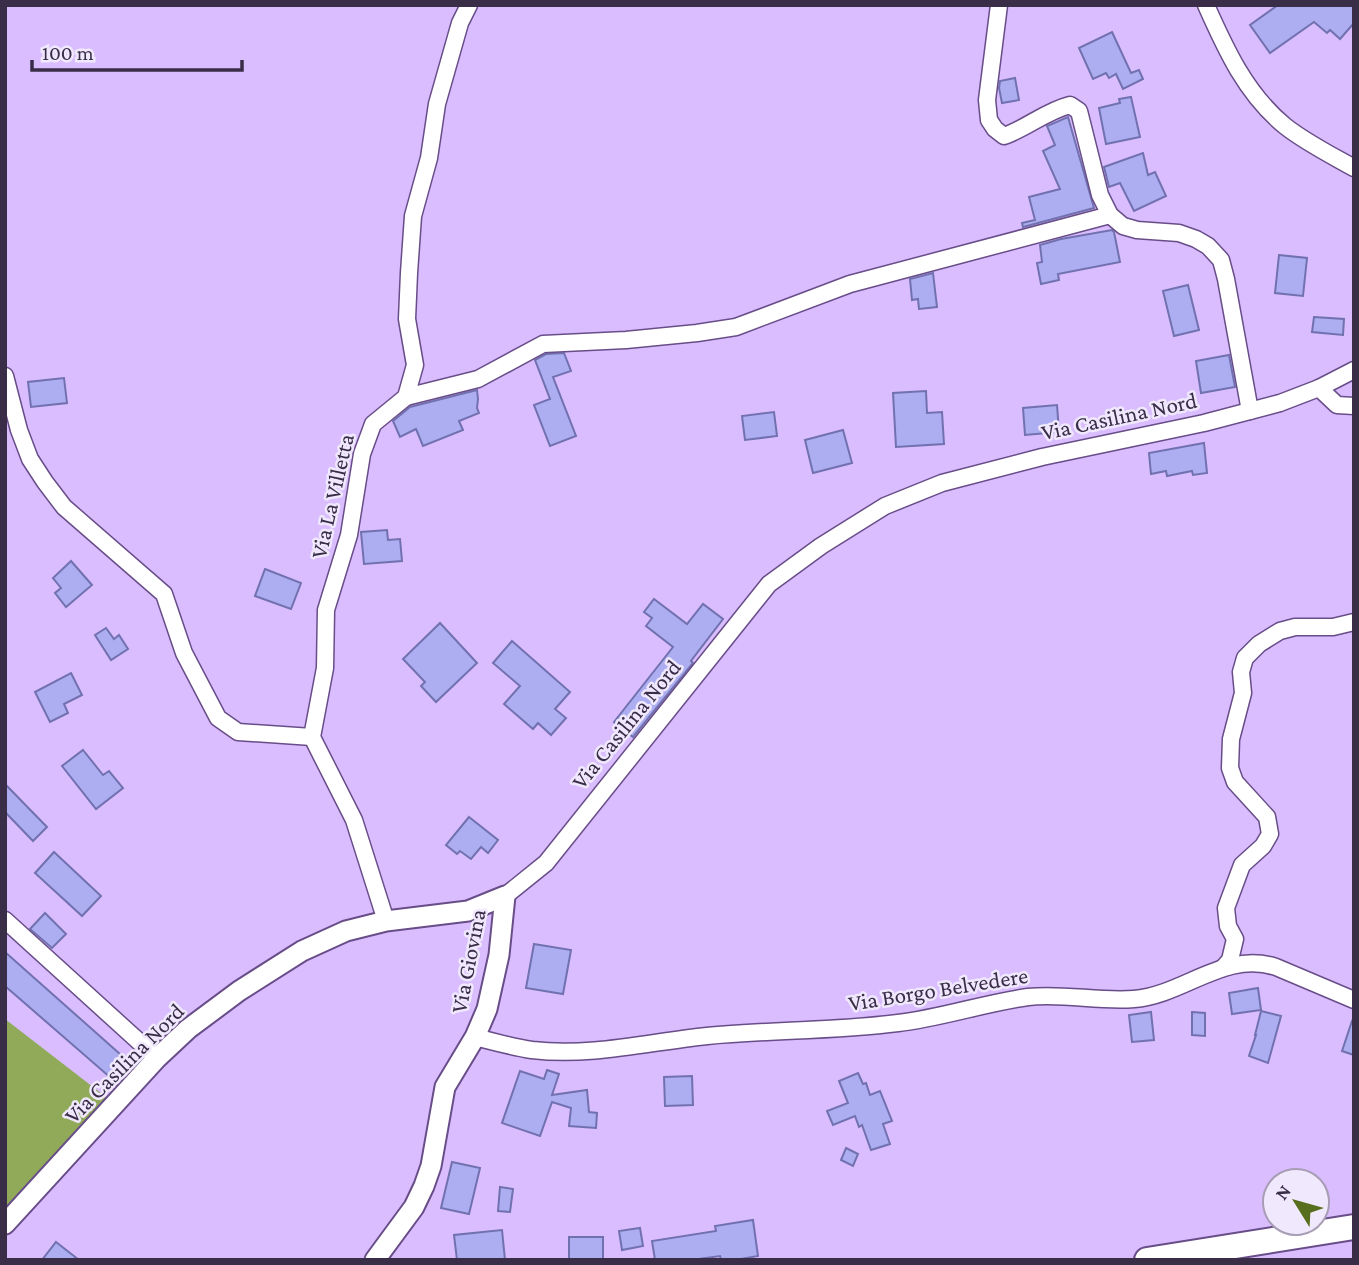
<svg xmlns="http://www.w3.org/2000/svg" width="1359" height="1265" viewBox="0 0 1359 1265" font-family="'Crimson Pro',serif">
<rect width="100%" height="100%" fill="#d9bdff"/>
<polygon fill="#90aa59" points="5,1019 115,1104 5,1224"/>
<g fill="#adaef1" stroke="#7271b0" stroke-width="2">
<polygon points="1278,5 1354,5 1354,23 1340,39 1330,30 1327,33 1314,22 1270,53 1250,25"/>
<polygon points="1112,32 1131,73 1139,70 1143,79 1123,89 1116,74 1109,78 1106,73 1093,79 1079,48"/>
<polygon points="1015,78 1019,100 1002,103 999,88 1000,81"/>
<polygon points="1131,97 1140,137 1106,144 1099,108 1120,103 1119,99"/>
<polygon points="1068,117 1094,208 1023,227 1022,223 1035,220 1029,197 1060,189 1043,151 1055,145 1047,126"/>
<polygon points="1143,153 1148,175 1155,172 1166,196 1134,211 1120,183 1109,187 1104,167"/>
<polygon points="1112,230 1114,232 1120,262 1058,274 1059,280 1041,284 1037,263 1042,262 1040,245 1061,239"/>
<polygon points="1279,255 1307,258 1303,296 1275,293"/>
<polygon points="933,273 937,307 919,309 918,299 912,300 910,279"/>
<polygon points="1188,285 1199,330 1174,336 1163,291"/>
<polygon points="1314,317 1344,319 1343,335 1312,332"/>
<polygon points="564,353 571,371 553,377 576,436 550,446 534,405 550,399 535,360 546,354"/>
<polygon points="1229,355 1235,387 1201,393 1196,361"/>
<polygon points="64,378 67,403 31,407 28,382"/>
<polygon points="477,390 478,399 477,408 479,413 459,421 463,430 423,446 416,429 400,437 393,421 410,407"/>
<polygon points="926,391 927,413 942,412 944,444 896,447 893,393"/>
<polygon points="1057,405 1059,432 1025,435 1023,408"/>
<polygon points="774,412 777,436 745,440 742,416"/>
<polygon points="843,430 852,463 813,473 805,440"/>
<polygon points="1204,443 1207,473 1193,475 1192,471 1167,476 1166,471 1151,474 1149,453"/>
<polygon points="387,530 388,540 400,539 402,561 364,564 361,532"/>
<polygon points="71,561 92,585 66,607 55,593 61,588 53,578"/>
<polygon points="265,569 301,583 291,609 255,596"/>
<polygon points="654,599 687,624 703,604 723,619 691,661 693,663 633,737 614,722 673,647 646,626 652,618 644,612"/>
<polygon points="440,623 477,663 436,702 421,686 425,682 403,659"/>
<polygon points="106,628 114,639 119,635 128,649 111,660 95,635"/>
<polygon points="512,641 570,692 555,709 566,718 551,735 538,723 533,729 504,704 520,686 493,663"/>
<polygon points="71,673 82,695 64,704 68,713 50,722 35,692"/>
<polygon points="83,750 103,775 109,771 123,788 96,809 62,766"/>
<polygon points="5,784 47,827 33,841 5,812"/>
<polygon points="469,817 498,840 488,853 481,847 471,859 460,851 457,854 446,845"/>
<polygon points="54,852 101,896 82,916 35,873"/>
<polygon points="45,913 66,934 52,948 30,929"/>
<polygon points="534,944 571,950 563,994 526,988"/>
<polygon points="5,952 129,1062 112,1079 5,986"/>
<polygon points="1258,988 1261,1010 1232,1014 1229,993"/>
<polygon points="1261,1011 1281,1016 1268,1063 1249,1056 1256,1035 1255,1035"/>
<polygon points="1151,1012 1154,1040 1132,1042 1129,1015"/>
<polygon points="1192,1012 1205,1013 1205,1036 1192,1035"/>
<polygon points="1352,1021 1354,1022 1354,1055 1342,1051"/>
<polygon points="547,1070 559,1074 552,1095 587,1090 589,1112 597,1113 596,1128 569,1126 571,1108 552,1102 540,1136 502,1123 520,1071 544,1079"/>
<polygon points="858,1073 863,1084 866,1083 870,1095 880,1091 892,1121 883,1124 890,1144 871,1150 862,1125 859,1127 855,1116 833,1125 827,1111 848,1103 839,1081"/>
<polygon points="692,1076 693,1105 665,1106 664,1077"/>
<polygon points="846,1148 858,1154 853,1166 841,1160"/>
<polygon points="452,1162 480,1168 469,1214 441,1208"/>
<polygon points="500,1187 513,1189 510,1212 498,1211"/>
<polygon points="753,1220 758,1256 735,1260 721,1260 720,1256 691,1260 655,1260 652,1241 716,1231 715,1226"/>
<polygon points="640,1228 643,1246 622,1250 619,1231"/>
<polygon points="502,1230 505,1260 457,1260 454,1235"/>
<rect x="569" y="1237" width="34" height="23"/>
<polygon points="56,1242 79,1260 42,1260"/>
</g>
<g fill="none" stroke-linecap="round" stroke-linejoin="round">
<g stroke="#684d88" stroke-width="19">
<g id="minor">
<path d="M999,5l-12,95 2,20 6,9 9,7c23,-8 42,-25 66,-31l9,6 21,84 10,20 13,11 14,4 42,3 17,6 12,7 13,14 5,19 24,132"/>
<path d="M1206,5c20,45 40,89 79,121 20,16 46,29 69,42"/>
<polyline points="5,376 19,430 30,459 45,482 64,507 164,594 184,653 218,718 238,732 312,737"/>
<polyline points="1319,388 1337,405 1354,406"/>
<polyline points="406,397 478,379 543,344 626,340 697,333 736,327 850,284 1110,215"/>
<polyline points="505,896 546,863 769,584 821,546 885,506 942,483 1042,457 1204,423 1280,403 1319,388 1354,370"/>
<polyline points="5,920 157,1058"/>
<polyline points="386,921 354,820 312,737 325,668 326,610 349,535 362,454 373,424 406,397 415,365 407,319 409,273 413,216 429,158 437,104 460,23 469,5"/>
<polyline points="1223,968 1230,960 1235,939 1228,926 1226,908 1242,865 1263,846 1270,834 1267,817 1235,782 1230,768 1231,739 1243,693 1241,672 1245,658 1259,644 1280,631 1295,627 1333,627 1354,622"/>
<path d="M475,1037c19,5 38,10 57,13 59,7 117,-8 175,-14 63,-6 128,-5 191,-13 44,-5 86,-20 130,-26 36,-4 71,5 106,2 50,-4 91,-49 142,-32l78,33"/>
</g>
</g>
<g stroke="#684d88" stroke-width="23">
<polyline id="tertiary" points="5,1224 157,1058 188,1029 239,991 302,951 346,931 386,921 468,911 505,896 499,955 487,1009 475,1037 445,1087 431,1166 424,1186 414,1207 375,1260"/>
</g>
<g stroke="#684d88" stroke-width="28">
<polyline id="primary" points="1147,1260 1354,1227"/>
</g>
<use href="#minor" stroke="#fff" stroke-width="16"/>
<use href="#tertiary" stroke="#fff" stroke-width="19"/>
<use href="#primary" stroke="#fff" stroke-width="24"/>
</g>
<g text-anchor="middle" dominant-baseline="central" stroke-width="5" stroke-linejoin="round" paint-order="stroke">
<g font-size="23" fill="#392d48" stroke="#f0e8fc">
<text transform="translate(1119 416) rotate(-12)">Via Casilina Nord</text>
<text transform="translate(332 496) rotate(-77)">Via La Villetta</text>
<text transform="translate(626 724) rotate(-51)">Via Casilina Nord</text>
<text transform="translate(468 961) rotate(-79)">Via Giovina</text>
<text transform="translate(938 989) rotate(-9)">Via Borgo Belvedere</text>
<text transform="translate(124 1063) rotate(-45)">Via Casilina Nord</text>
</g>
</g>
<rect width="1359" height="1265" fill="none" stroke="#392d48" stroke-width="14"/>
<g transform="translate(1296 1202) rotate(307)"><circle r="33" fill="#f0e8fc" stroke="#a79db4" stroke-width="2"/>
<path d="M0-5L12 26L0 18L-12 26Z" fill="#576e1d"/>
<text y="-10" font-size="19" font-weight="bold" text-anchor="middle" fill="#392d48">N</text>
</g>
<path d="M32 60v10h210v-10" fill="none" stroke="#392d48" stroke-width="3.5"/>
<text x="42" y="60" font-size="21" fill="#392d48" stroke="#f0e8fc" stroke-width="5" paint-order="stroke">100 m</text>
</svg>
